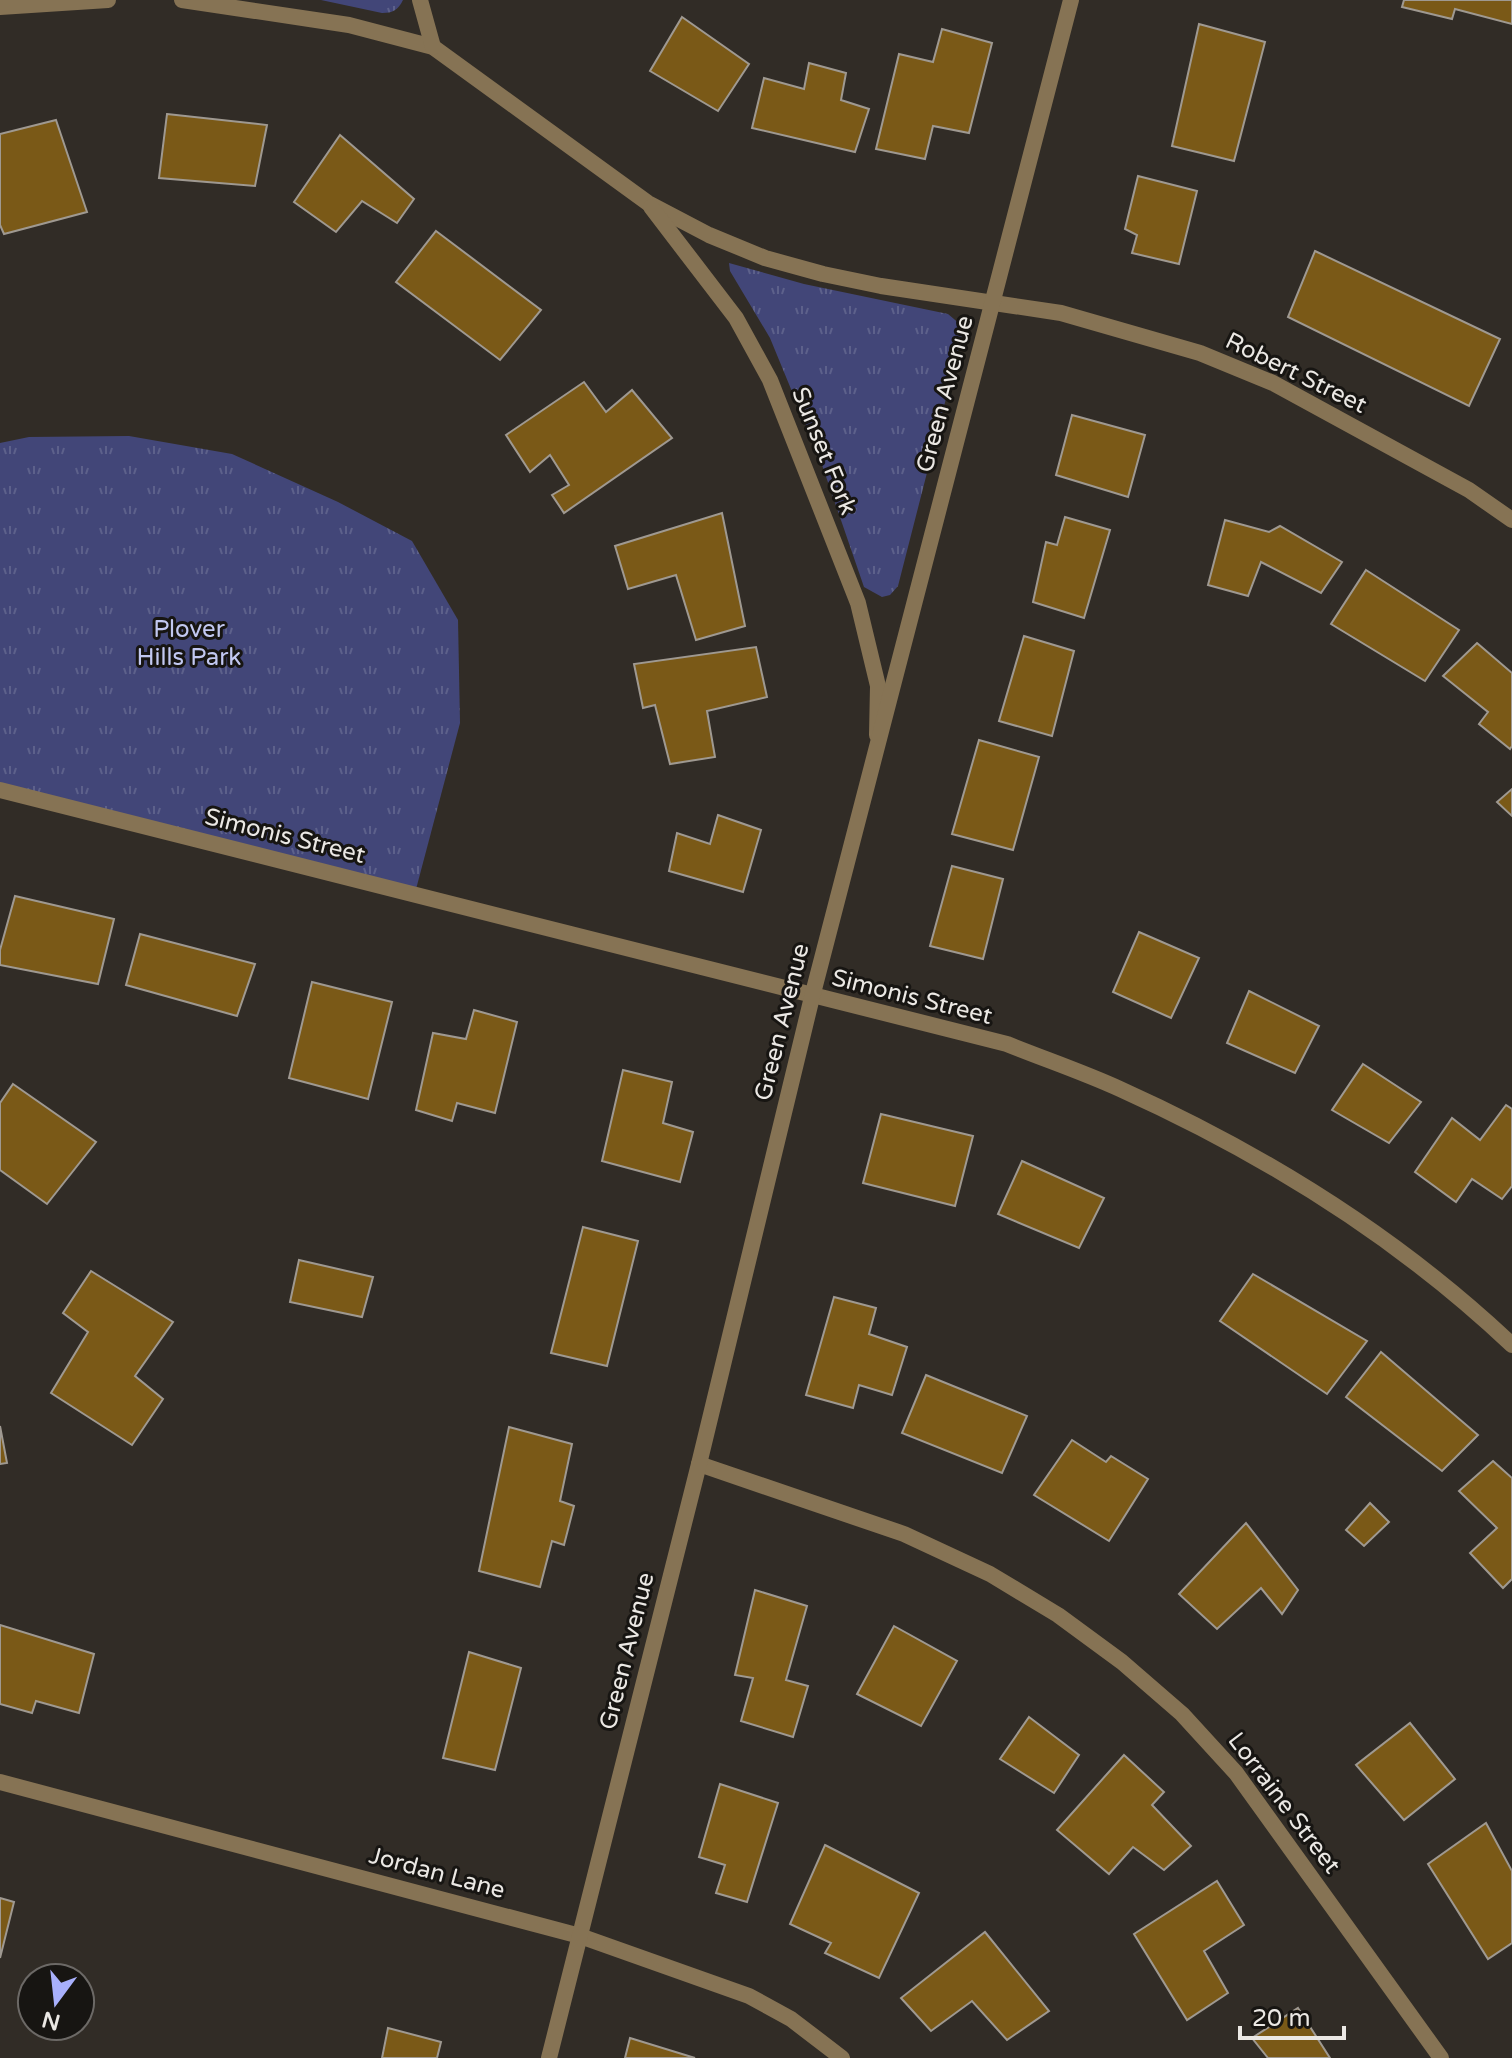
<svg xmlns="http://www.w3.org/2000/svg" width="1512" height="2058" viewBox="0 0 1512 2058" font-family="'Varela Round',sans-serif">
<defs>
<pattern id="grass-tufts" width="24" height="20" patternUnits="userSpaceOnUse" patternTransform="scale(2)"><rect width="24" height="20" fill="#424678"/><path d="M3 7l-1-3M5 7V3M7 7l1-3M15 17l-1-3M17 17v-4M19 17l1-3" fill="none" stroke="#5d618b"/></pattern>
</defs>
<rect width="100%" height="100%" fill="#312c26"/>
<g fill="url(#grass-tufts)">
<path d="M321,0h82c-5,10 -10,13 -21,13z"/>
<polygon points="729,263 804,284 948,314 961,325 962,336 898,586 890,595 882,597 864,587 821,462 770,338 730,271"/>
<polygon points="129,436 232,454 338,502 412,541 458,620 460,723 415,893 0,790 0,443 29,437"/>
</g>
<g fill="#7a5917" stroke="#9f9991" stroke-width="2">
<polygon points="1404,0 1512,0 1512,24 1455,9 1452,19 1402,7"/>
<polygon points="682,17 749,64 718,111 650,71"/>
<polygon points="1199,24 1265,42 1234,161 1172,146"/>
<polygon points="942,29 992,43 969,133 933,126 925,159 876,149 899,54 933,62"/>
<polygon points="809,63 846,73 841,100 869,109 855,152 752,128 764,78 804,89"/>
<polygon points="167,114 267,125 255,186 159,178"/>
<polygon points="56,120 87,212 4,234 0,225 0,134"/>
<polygon points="340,135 414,199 397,223 362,201 336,232 294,202"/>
<polygon points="1138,176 1197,191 1179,264 1132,253 1137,235 1125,229"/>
<polygon points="436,231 541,310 500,360 396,282"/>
<polygon points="1315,251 1500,339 1469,406 1288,317"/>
<polygon points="584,382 606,412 632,390 672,438 564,513 552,495 569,485 550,455 530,472 506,435"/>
<polygon points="1072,415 1145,435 1128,497 1056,475"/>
<polygon points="722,513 745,626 696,640 676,575 628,589 615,546"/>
<polygon points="1065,517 1110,530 1084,618 1033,602 1046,542 1057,545"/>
<polygon points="1225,520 1269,532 1280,526 1342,562 1321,593 1261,562 1248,596 1208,585"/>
<polygon points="1366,570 1459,630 1425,681 1331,624"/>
<polygon points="1024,636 1074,651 1052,736 999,721"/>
<polygon points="1477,643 1512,673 1512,746 1510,749 1479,724 1488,712 1443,676"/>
<polygon points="756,647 767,697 707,711 715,757 670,764 655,705 643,708 634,664"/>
<polygon points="979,740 1039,757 1013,850 952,834"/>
<polygon points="1512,789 1512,816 1497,802"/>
<polygon points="718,815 761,830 743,892 669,871 677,833 710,844"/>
<polygon points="952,866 1003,879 983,959 930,946"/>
<polygon points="15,896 114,919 98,984 0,965 0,950"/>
<polygon points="1139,932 1199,958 1171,1018 1113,992"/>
<polygon points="140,934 255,964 237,1016 126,985"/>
<polygon points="312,982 392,1002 368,1099 289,1078"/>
<polygon points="1249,991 1319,1026 1295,1073 1227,1043"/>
<polygon points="474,1010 517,1022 495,1113 457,1103 452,1121 416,1110 433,1033 466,1039"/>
<polygon points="1363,1064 1421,1102 1389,1143 1332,1110"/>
<polygon points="623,1070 672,1082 663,1123 693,1132 680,1182 602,1161"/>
<polygon points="13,1084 96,1142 47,1204 0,1170 0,1103"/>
<polygon points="1506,1105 1512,1109 1512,1186 1502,1199 1472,1179 1456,1202 1415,1172 1452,1118 1480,1140"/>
<polygon points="881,1114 973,1136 955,1206 863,1183"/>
<polygon points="1022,1161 1104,1198 1079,1248 998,1214"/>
<polygon points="583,1227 638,1241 607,1366 551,1353"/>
<polygon points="299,1260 373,1277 362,1317 290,1302"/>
<polygon points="91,1271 173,1322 135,1376 163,1399 132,1445 51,1393 88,1332 63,1313"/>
<polygon points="1253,1274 1367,1341 1327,1394 1220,1321"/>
<polygon points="834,1297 876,1308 869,1334 907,1347 892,1395 859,1385 853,1408 806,1395"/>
<polygon points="1381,1352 1478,1435 1442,1471 1346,1397"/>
<polygon points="926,1375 1027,1416 1002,1473 902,1433"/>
<polygon points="0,1426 7,1463 0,1464"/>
<polygon points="509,1427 572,1444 560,1501 574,1506 564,1545 552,1541 540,1587 479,1571"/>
<polygon points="1072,1440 1106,1462 1111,1456 1148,1479 1109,1541 1034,1495"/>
<polygon points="1493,1461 1512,1478 1512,1579 1503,1588 1470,1553 1497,1528 1459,1491"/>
<polygon points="1370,1503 1389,1522 1364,1546 1346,1530"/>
<polygon points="1246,1523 1298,1590 1282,1614 1261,1588 1217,1629 1179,1594"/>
<polygon points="755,1590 807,1606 786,1680 808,1686 793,1737 741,1721 753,1678 735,1675"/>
<polygon points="0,1625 94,1654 79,1713 36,1701 32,1713 0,1704"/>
<polygon points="894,1626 957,1661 921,1726 857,1694"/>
<polygon points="469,1652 521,1668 495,1770 443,1758"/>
<polygon points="1029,1717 1079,1755 1054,1793 1000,1759"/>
<polygon points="1410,1723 1455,1779 1404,1820 1356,1765"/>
<polygon points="1124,1755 1164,1792 1152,1805 1191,1846 1164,1870 1133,1847 1109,1874 1057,1830"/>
<polygon points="720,1784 778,1803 747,1902 716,1893 725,1865 699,1857"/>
<polygon points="1486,1823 1512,1871 1512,1943 1488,1959 1428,1864"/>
<polygon points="825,1845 919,1893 879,1978 825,1953 831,1943 790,1924"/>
<polygon points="1217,1881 1244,1925 1204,1951 1228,1993 1187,2020 1134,1934"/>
<polygon points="0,1898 14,1902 0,1958"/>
<polygon points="985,1932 1049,2011 1007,2040 972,2001 931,2031 901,1998"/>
<polygon points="1298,2008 1330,2058 1268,2058 1252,2038"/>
<polygon points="388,2028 441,2042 437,2058 382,2058"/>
<polygon points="630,2038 695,2058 625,2058"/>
</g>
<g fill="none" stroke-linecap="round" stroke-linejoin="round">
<g stroke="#867354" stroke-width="16">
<polyline points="182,0 349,25 433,47 648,203 709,235 765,258 823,274 881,286 1061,313 1200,353 1273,383 1469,490 1512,520"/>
<polyline points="420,0 433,47"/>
<polyline points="0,7 108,0"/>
<polyline points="651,207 736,318 770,380 858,603 878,686 877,735"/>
<path d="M0,790l1007,254c37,15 76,28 113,45 142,64 279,149 392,256"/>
<polyline points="699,1464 904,1534 990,1574 1058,1615 1122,1662 1182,1714 1236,1773 1441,2058"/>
<polyline points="0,1782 580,1936 749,1996 791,2019 842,2058"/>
</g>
<polyline stroke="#867354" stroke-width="16" points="549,2058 699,1464 812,997 1071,0"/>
</g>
<g text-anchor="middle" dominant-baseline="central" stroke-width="6" stroke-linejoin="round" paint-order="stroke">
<g font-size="24" fill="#ebe8e4" stroke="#171512">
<text transform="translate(1296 373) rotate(26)">Robert Street</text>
<text transform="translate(945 394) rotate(-75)">Green Avenue</text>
<text transform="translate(824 451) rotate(68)">Sunset Fork</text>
<text transform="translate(285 836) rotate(14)">Simonis Street</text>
<text transform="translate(912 997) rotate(14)">Simonis Street</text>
<text transform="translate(782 1022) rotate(-76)">Green Avenue</text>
<text transform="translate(627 1651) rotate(-76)">Green Avenue</text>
<text transform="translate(1284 1803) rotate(53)">Lorraine Street</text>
<text transform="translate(437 1873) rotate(15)">Jordan Lane</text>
</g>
<g font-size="24" fill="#c2c8f1" stroke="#171512">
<text x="189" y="629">Plover<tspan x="189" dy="28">Hills Park</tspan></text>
</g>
</g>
<g transform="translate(56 2002) rotate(195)"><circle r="38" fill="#171512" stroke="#6c6966" stroke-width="2"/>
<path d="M0-6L14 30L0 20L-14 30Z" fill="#a8b0fc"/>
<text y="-12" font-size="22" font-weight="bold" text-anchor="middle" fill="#ebe8e4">N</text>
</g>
<path d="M1240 2026v12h104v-12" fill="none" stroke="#ebe8e4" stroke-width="4"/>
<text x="1252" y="2026" font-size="24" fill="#ebe8e4" stroke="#171512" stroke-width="6" paint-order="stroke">20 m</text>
</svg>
